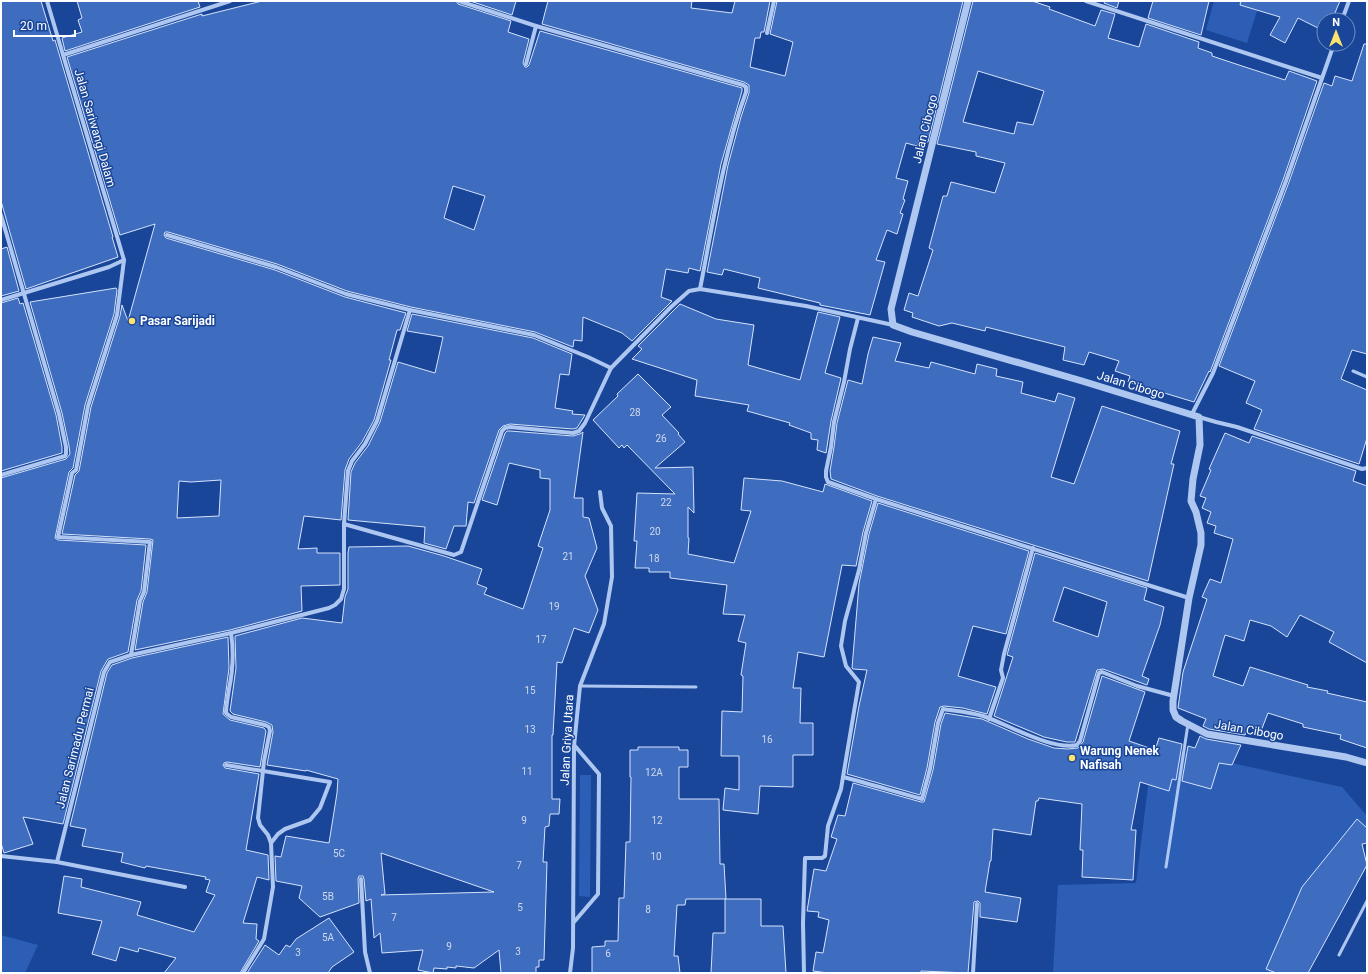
<svg xmlns="http://www.w3.org/2000/svg" width="1368" height="974" viewBox="0 0 1368 974" font-family="Roboto,sans-serif">
<rect width="100%" height="100%" fill="#194699"/>
<g fill="#2c5eb6">
<polygon points="1214,1 1260,1 1247,43 1206,30"/>
<polygon points="1153,746 1342,787 1367,816 1367,834 1278,973 1053,973 1058,885 1136,883"/>
<polygon points="580,775 591,775 590,897 579,896"/>
<polygon points="1,935 38,945 25,973 1,973"/>
</g>
<g fill="#3e6cbe" stroke="#d5e3fc" fill-rule="evenodd">
<polygon points="1,1 41,1 53,41 55,40 113,237 112,237 118,257 26,289 1,201"/>
<polygon points="77,1 198,1 200,7 65,51 62,38 82,32 78,20 82,18"/>
<path d="M262,1h194l2,3 53,17 -3,11 21,7 -6,24 2,4h2l2,-2 11,-34 202,57v3l-7,24 -14,49 -21,107 -11,-3 -1,5 -22,-4 -5,28 11,4 -40,40 -10,-8 -39,-16 -1,24 -8,-1 -1,7 -38,-15 -124,-25 -64,-16 -70,-27 -109,-32h-3l-1,3 2,3 109,32 70,27 61,16 -6,17h-3l-8,30h2l-17,60 -12,22 -13,17 -4,11 -4,50 -37,-4 -6,33 19,-1v5h23v32l-39,1 1,25 -72,19 -95,20 8,-48 4,-10 6,-52 -3,-1 -88,-5 13,-59 4,-4 12,-64 29,-91 2,-11 6,16 27,-97 -35,11 -53,-178 135,-43v2zM453,186l32,10 -11,34 -30,-12zM221,480l-2,36 -42,2 2,-37 12,1z"/>
<polygon points="470,1 516,1 512,15"/>
<polygon points="548,1 692,1 691,8 732,13 735,1 770,1 764,32 761,32 760,38 755,38 750,67 785,76 793,42 770,34 777,1 963,1 928,142 919,140 917,146 906,143 896,178 908,181 903,199 905,200 900,213 903,214 897,234 887,230 876,260 885,262 870,315 820,305 820,303 758,288 760,278 724,269 722,275 707,272 728,165 741,117 749,93 749,85 744,82 542,24"/>
<path d="M973,1h59l18,6 -1,2 46,17 6,-16 14,4 -7,24 31,9 7,-23 53,18 -1,6 14,5v3l30,10 43,14 4,-9 28,10 -34,99 -73,192 -1,-1 -15,31 -66,-20 2,-6 -15,-5 4,-10 -30,-9 -5,13 -21,-5 2,-13 -79,-20 -1,4 -33,-8 -13,3 -27,-9 1,-4 -9,-3 5,-17 9,3 15,-46 -4,-2 14,-52h4l4,-14 44,11 10,-30 -29,-7v-4l-39,-8zM978,71l66,20 -11,34 -16,-3 -3,12 -51,-12z"/>
<polygon points="1105,1 1119,1 1117,8 1104,3"/>
<polygon points="1153,1 1209,1 1201,35 1148,18"/>
<polygon points="1241,1 1340,1 1332,20 1324,20 1324,31 1298,18 1285,43 1270,35 1280,17 1240,5"/>
<polygon points="1364,44 1367,44 1367,354 1352,350 1341,379 1367,390 1367,438 1359,464 1254,429 1262,410 1246,403 1255,381 1219,366 1289,182 1324,83 1332,86 1335,76 1352,81"/>
<polygon points="7,247 19,291 1,296 1,249"/>
<polygon points="116,288 117,290 114,314 85,405 73,468 69,472 55,538 58,540 146,545 141,591 137,600 128,652 108,659 101,671 63,824 23,817 33,844 4,853 1,843 1,478 66,459 70,454 69,446 62,413 30,302"/>
<polygon points="18,298 20,304 23,303 56,415 62,447 62,453 1,471 1,303"/>
<polygon points="680,304 716,319 754,325 748,365 800,380 818,312 840,317 825,373 841,378 831,421 826,453 817,450 818,440 811,439 811,433 789,425 790,423 747,411 749,405 695,396 697,380 632,359 642,349 638,346"/>
<polygon points="412,314 533,338 572,354 569,375 560,374 555,408 573,411 572,414 585,415 577,428 573,429 510,424 503,426 499,430 474,503 468,502 466,526 454,526 446,549 424,543 425,527 348,520 351,472 355,463 368,446 380,422 398,362 435,373 443,337 407,331"/>
<polygon points="873,337 901,343 895,361 929,368 931,362 975,374 977,364 997,369 996,376 1023,382 1021,393 1055,402 1058,393 1075,398 1051,477 1074,484 1102,406 1180,431 1171,464 1174,464 1148,581 877,496 831,479 830,471 834,447 837,423 848,380 862,384 868,354"/>
<polygon points="638,374 671,407 662,415 679,433 678,434 685,442 655,468 693,467 694,513 688,507 688,538 689,538 688,554 734,563 751,511 741,510 744,478 782,481 823,492 825,484 872,501 863,532 856,566 842,565 824,657 798,652 793,688 801,688 800,723 813,723 813,755 793,755 793,787 760,786 758,814 723,810 725,788 739,790 739,756 721,756 722,711 742,712 743,676 741,675 746,643 738,641 745,615 723,614 727,585 670,578 670,572 649,572 649,568 635,568 637,541 634,541 637,493 675,494 627,445 624,448 622,445 619,448 593,420 618,396 617,394"/>
<path d="M507,431h3l63,5 7,-2 3,-2 -9,66h9v19l6,1 8,30 -12,28 13,34 -9,23 -15,-5 -12,35 -5,-1 -4,73h-1v64h8l-1,15h-9l-1,12 -4,1 -2,35h4l-3,98h-5v7h-3v6h-35l-2,-23 -25,18 -18,-2v2l-9,-1v2l-13,-1 -1,5 -15,-3 5,-20 -41,3 -2,-20 -6,5 -3,-39 -5,2 -2,-22 -1,-3h-4l-1,3 1,24 -39,14 -21,-19 3,-12 -26,-5 -1,-25 6,1 5,-21 43,7 8,-50 1,-14 -32,-9v1l-39,-6 6,-33 -1,-7 -6,-3 -33,-8 -3,-3 6,-43 -1,-32 67,-18 40,5 3,-26 3,-8v-36l1,-6 59,-1 36,10 38,13 -5,15 10,4 -3,6 39,15 20,-61 -5,-2 12,-36v-31l-10,-1v-8l-31,-7 -12,42 -15,-5 23,-67zM381,853l113,39 -113,3 4,-1z"/>
<polygon points="1225,433 1249,443 1252,436 1356,471 1353,481 1367,486 1367,663 1329,642 1334,632 1300,615 1287,637 1271,626 1250,620 1244,641 1225,635 1213,676 1243,686 1250,667 1308,685 1307,687 1328,691 1327,693 1367,702 1367,748 1340,739 1341,735 1303,727 1303,724 1268,713 1261,731 1249,727 1245,735 1209,729 1203,726 1206,719 1178,708 1183,672 1207,599 1202,597 1210,579 1221,583 1233,539 1214,533 1216,526 1207,523 1211,512 1202,508 1206,498 1200,496 1211,470 1209,469"/>
<polygon points="878,503 1029,551 1006,634 973,626 958,676 996,687 987,714 963,708 944,706 940,707 935,722 927,768 920,795 847,774 859,706 867,670 853,669 852,668 859,584 869,534"/>
<path d="M1035,553l112,35 -3,12 20,7 -4,18 -18,51 7,3 -2,6 -44,-16 -6,1 -22,72h-8l-23,-5 -50,-21 19,-59 -6,-2zM1064,587l43,15 -9,35 -45,-16z"/>
<polygon points="228,637 229,668 223,714 230,720 264,728 266,731 260,767 227,762 224,763 223,765 225,768 259,774 246,850 268,855 269,880 257,877 243,923 257,924 256,939 259,941 240,973 164,973 176,958 139,948 138,952 120,947 116,961 92,954 102,921 58,913 64,876 82,879 81,887 141,902 137,915 194,932 215,895 206,892 210,880 205,879 206,877 146,866 145,868 121,862 123,853 82,846 86,829 70,826 107,673 112,665 132,658"/>
<polygon points="1102,676 1145,692 1129,741 1155,750 1159,738 1182,744 1176,780 1172,779 1169,791 1140,782 1131,830 1136,830 1133,880 1082,877 1083,850 1080,850 1082,804 1039,798 1038,801 1036,801 1031,835 993,829 991,861 990,861 985,892 1021,898 1017,922 980,917 980,903 978,901 974,902 968,973 921,971 921,973 828,973 813,971 816,952 823,953 829,920 818,917 819,912 807,911 814,869 826,871 837,839 831,837 838,815 845,816 853,783 921,802 924,802 933,770 941,724 945,713 982,719 1028,739 1054,748 1067,749 1078,748 1083,742"/>
<polygon points="1200,736 1206,739 1241,745 1232,765 1219,763 1211,789 1182,781 1188,746 1195,748"/>
<polygon points="638,747 679,747 679,750 688,750 688,767 679,767 679,799 719,799 720,864 724,864 726,899 686,899 685,905 677,905 674,956 678,956 680,973 592,973 592,947 605,946 605,941 618,941 619,898 624,898 626,842 630,842 631,777 630,777 630,750 638,750"/>
<polygon points="1357,819 1367,828 1367,843 1362,844 1367,865 1308,973 1276,973 1266,969 1302,887"/>
<polygon points="725,899 761,899 761,926 783,926 786,973 711,973 713,933 725,933"/>
<polygon points="329,918 354,952 332,967 328,973 247,973 265,945 279,955 286,945 290,947 296,939"/>
</g>
<g fill="none" stroke-linecap="round" stroke-linejoin="round">
<g stroke="#aec7f1" stroke-width="3">
<polyline points="1353,371 1367,377"/>
<polyline points="580,686 696,687"/>
<polyline points="1166,867 1188,724"/>
<polyline points="1339,955 1367,901"/>
</g>
<g stroke="#aec7f1" stroke-width="4">
<polyline points="47,1 124,260 117,315 88,406 76,470 72,473 58,537 150,542 144,592 140,601 131,655"/>
<polyline points="459,1 536,26 526,64"/>
<polyline points="1086,1 1322,78"/>
<polyline points="1342,20 1349,1"/>
<path d="M536,26l207,59 3,2v5c-23,63 -33,131 -46,197"/>
<polyline points="767,33 774,1"/>
<polyline points="63,55 230,1"/>
<polyline points="1,215 59,414 66,447 66,454 65,456 1,475"/>
<polyline points="167,235 276,267 346,294 410,310 534,335 588,357 611,368"/>
<polyline points="1,300 109,267 124,260"/>
<polyline points="858,318 850,349 844,382 834,422 831,447 826,471 826,477 828,482 876,499 1189,598"/>
<polyline points="1192,414 1213,373 1286,181 1334,44"/>
<polyline points="1199,417 1216,422 1237,427 1362,469 1367,468"/>
<polyline points="344,524 454,555 461,552 502,431 505,428 510,427 573,433 579,431 585,423 611,368 671,307 689,291 700,289 806,306 893,325"/>
<path d="M231,633c3,19 2,37 -2,56 -1,8 -3,16 -3,24l5,4 34,8 4,2 1,4 -6,30 -6,57 2,7 8,10 3,8 2,44 -9,52 -21,34"/>
<polyline points="989,719 1003,678 1001,670 1004,654 1033,548"/>
<polyline points="226,765 330,782 320,808 310,820 285,829 278,834 271,843"/>
<path d="M843,777c27,7 53,15 79,22l8,-30 8,-46 5,-14c13,2 27,3 40,7 24,8 69,35 94,29l3,-4 19,-68 3,-1 35,14 37,10"/>
<polyline points="1,856 57,862 185,887"/>
<polyline points="57,862 104,672 110,662 131,655 231,633 329,608 335,605 341,599 344,589 344,524 348,471 352,461 365,444 377,421 410,310"/>
<polyline points="361,879 365,952 370,973"/>
<polyline points="574,922 598,894 599,774 575,746"/>
<polyline points="570,973 573,948 574,746 580,686 604,624 612,577 611,526 602,508 600,492"/>
<polyline points="804,973 803,923 805,858 822,858 825,856 828,826 841,789 843,777 859,682 846,666 841,646 845,621 859,570 866,533 876,499"/>
<polyline points="973,973 977,904"/>
</g>
<polyline stroke="#aec7f1" stroke-width="7" points="968,1 891,309 893,325 912,332 1082,381 1199,417 1200,445 1193,479 1191,501 1196,512 1201,533 1201,545 1189,598 1173,701 1173,710 1176,717 1182,721 1207,734 1346,757 1367,763"/>
</g>
<g fill="#ffe16e" stroke="#194699" stroke-width="1.5">
<circle cx="132" cy="321" r="4"/>
<circle cx="1072" cy="758" r="4"/>
</g>
<g text-anchor="middle" dominant-baseline="central" stroke-width="3" stroke-linejoin="round" paint-order="stroke">
<g font-size="10" fill="#cfdaef">
<text x="635" y="412">28</text>
<text x="661" y="438">26</text>
<text x="666" y="502">22</text>
<text x="655" y="531">20</text>
<text x="568" y="556">21</text>
<text x="654" y="558">18</text>
<text x="554" y="606">19</text>
<text x="541" y="639">17</text>
<text x="530" y="690">15</text>
<text x="530" y="729">13</text>
<text x="767" y="739">16</text>
<text x="527" y="771">11</text>
<text x="654" y="772">12A</text>
<text x="524" y="820">9</text>
<text x="657" y="820">12</text>
<text x="339" y="853">5C</text>
<text x="656" y="856">10</text>
<text x="519" y="865">7</text>
<text x="328" y="896">5B</text>
<text x="520" y="907">5</text>
<text x="648" y="909">8</text>
<text x="394" y="917">7</text>
<text x="328" y="937">5A</text>
<text x="449" y="946">9</text>
<text x="518" y="951">3</text>
<text x="298" y="952">3</text>
<text x="608" y="953">6</text>
</g>
<g font-size="12" fill="#fff" stroke="#194699">
<text transform="translate(95 128) rotate(74)">Jalan Sariwangi Dalam</text>
<text transform="translate(925 129) rotate(-76)">Jalan Cibogo</text>
<text transform="translate(1131 385) rotate(17)">Jalan Cibogo</text>
<text transform="translate(1249 730) rotate(10)">Jalan Cibogo</text>
<text transform="translate(567 740) rotate(-87)">Jalan Griya Utara</text>
<text transform="translate(75 748) rotate(-76)">Jalan Sarimadu Permai</text>
</g>
<g font-size="12" font-weight="bold" fill="#fff" stroke="#194699" text-anchor="start">
<text x="140" y="321">Pasar Sarijadi</text>
<text x="1080" y="751">Warung Nenek<tspan x="1080" dy="14">Nafisah</tspan></text>
</g>
</g>
<rect width="1368" height="974" fill="none" stroke="#ffffff" stroke-width="4"/>
<g transform="translate(1336 32)"><circle r="19" fill="#194699" stroke="#7590c2"/>
<path d="M0-3L7 15L0 10L-7 15Z" fill="#ffe16e"/>
<text y="-6" font-size="11" font-weight="bold" text-anchor="middle" fill="#ffffff">N</text>
</g>
<path d="M14 30v6h61v-6" fill="none" stroke="#ffffff" stroke-width="2"/>
<text x="20" y="30" font-size="12" fill="#ffffff" stroke="#194699" stroke-width="3" paint-order="stroke">20 m</text>
</svg>
